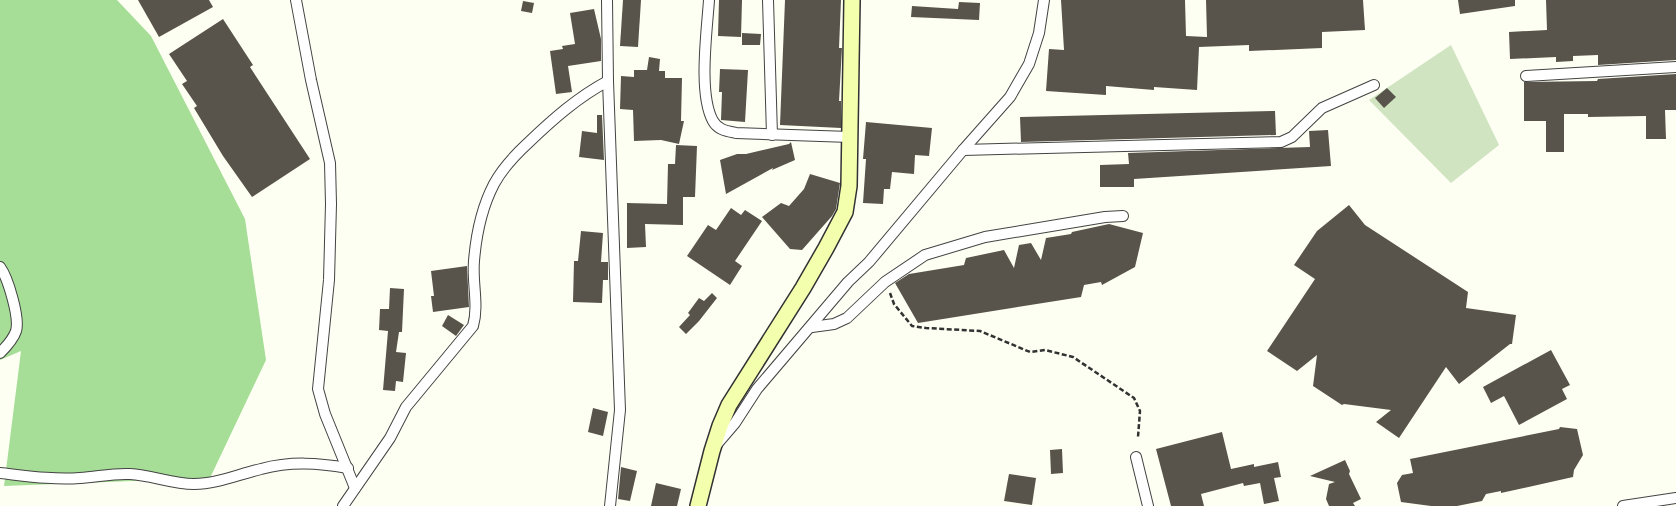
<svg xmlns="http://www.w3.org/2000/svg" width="1676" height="506" viewBox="0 0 1676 506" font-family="'Times New Roman',serif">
<rect width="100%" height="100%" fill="#fefff3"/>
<polygon fill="#a6de97" points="0,0 117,0 151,36 245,219 266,360 210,478 4,486 21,351 0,360"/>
<polygon fill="#d0e4c1" points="1451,45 1499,145 1451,183 1369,100"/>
<g fill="#59544b">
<polygon points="138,0 209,0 213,7 159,37"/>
<polygon points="623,0 641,0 638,47 620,46"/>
<polygon points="719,0 742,0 741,37 718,36"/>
<polygon points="785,0 841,0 839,48 842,48 839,101 841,101 841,128 780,125"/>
<polygon points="1061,0 1185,0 1186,36 1207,37 1206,0 1363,0 1365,30 1322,32 1322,48 1249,51 1249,45 1199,47 1197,90 1154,87 1154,90 1106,86 1106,95 1046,91 1049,49 1064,50"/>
<polygon points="1458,0 1515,0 1515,6 1460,14"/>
<polygon points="1546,0 1676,0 1676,60 1598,65 1598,55 1573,56 1573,61 1556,62 1556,57 1510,59 1509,32 1547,30"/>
<polygon points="523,1 534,3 532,13 521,11"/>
<polygon points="959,2 980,3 979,20 911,17 912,6 958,9"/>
<polygon points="594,9 601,39 601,61 568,66 572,92 556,94 550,51 563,49 562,46 575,44 570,13"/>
<polygon points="223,19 253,65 250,67 310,159 252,197 223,156 194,108 197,106 182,84 187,81 169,54"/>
<polygon points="742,33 761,34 760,45 742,45"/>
<polygon points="649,57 660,59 659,71 665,71 665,78 682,78 681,121 684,121 679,144 661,140 634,141 633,110 620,109 621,76 634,77 634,70 647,70"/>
<polygon points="720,69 748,70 745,122 721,120 722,92 719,92"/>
<polygon points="1676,74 1676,110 1665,110 1666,139 1646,139 1646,116 1588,117 1588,114 1564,114 1564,152 1546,152 1546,121 1524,121 1524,82 1597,81 1598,79"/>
<polygon points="1387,88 1396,97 1384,108 1375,98"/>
<polygon points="1275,111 1276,135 1021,142 1020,117"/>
<polygon points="597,115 602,115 604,160 579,157 582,131 597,133"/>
<polygon points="866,122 932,128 929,156 915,155 914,174 892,172 890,189 884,189 883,204 863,203 866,159 863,159"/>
<polygon points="1328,130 1331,166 1134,179 1134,187 1100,187 1100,165 1129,164 1128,153 1310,147 1309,131"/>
<polygon points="791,142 795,160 772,170 773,168 726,194 720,160 737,154 746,154 789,144"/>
<polygon points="676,145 697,146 695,197 683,197 683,225 645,224 646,247 627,248 627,203 667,204 668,164 675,164"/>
<polygon points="810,174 840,183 836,209 832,216 802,250 790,249 762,217 781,203 789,206 804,189"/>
<polygon points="1349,205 1365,225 1468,292 1466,308 1516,315 1512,344 1510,344 1459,384 1446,367 1399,438 1376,422 1391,410 1344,404 1342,405 1313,386 1317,355 1297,371 1267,351 1315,279 1294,265 1317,231"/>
<polygon points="731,208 741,215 745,210 762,221 735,261 742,266 730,285 687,256 708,225 716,230"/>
<polygon points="1109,224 1143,233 1135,267 1102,285 1101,282 1084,285 1081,297 918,323 895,283 909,274 964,265 966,258 1004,250 1014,268 1019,245 1031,243 1041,260 1046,238 1071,234 1072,232"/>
<polygon points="581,231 603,233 601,262 608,262 608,280 603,280 602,303 573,302 574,261 578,261"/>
<polygon points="467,266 469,307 433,312 431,296 434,296 431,271"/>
<polygon points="390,288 404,289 402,332 399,332 396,352 406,353 403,382 396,381 395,391 383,390 388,331 379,330 380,309 389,309"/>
<polygon points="712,293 717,298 699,321 686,334 679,327 690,315 688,313 699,298 704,301"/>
<polygon points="448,315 464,325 456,336 442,326"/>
<polygon points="1551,350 1570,385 1562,389 1567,399 1519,425 1504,396 1491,403 1483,387"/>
<polygon points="593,408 608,412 603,436 588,432"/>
<polygon points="1560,427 1577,429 1583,455 1574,470 1573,477 1501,493 1501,491 1486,494 1482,501 1457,506 1431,506 1401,502 1397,483 1402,475 1413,473 1410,459 1559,429"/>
<polygon points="1222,432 1231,469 1254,464 1254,467 1278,462 1281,477 1274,478 1279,501 1264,504 1260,483 1244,486 1243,483 1201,494 1204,506 1171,506 1156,449"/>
<polygon points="1062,449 1063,473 1051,474 1050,450"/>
<polygon points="1345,460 1350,471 1349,474 1361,499 1353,503 1355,506 1329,506 1326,499 1329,484 1335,482 1310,476"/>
<polygon points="621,467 637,471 630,501 618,499"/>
<polygon points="1009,474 1036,478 1032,505 1004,501"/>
<polygon points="656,483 681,489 677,506 651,506"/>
</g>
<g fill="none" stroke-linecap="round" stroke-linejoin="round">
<g stroke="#434343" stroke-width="12">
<g id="street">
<polyline points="296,0 311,80 330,163 331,204 329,280 318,389 325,414 355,488"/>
<polyline points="607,0 608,81 620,410 610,506"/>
<path d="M709,0c-2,31 -11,94 4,121 5,9 14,10 23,12l114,4"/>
<polyline points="768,0 772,135"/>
<polyline points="1526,76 1676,67"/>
<polyline points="963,150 1281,142 1292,137 1322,108 1374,85"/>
<path d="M0,267c8,11 20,51 16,64 -3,9 -10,16 -16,22"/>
<polyline points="812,327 834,324 847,318 885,282 925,255 985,237 1105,217 1123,216"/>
<polyline points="717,444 735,423 757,389 848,282 869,262 963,150 1010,97 1029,64 1039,33 1044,0"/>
<polyline points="1136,457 1148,506"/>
<path d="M0,473c27,3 53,7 80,5 17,-1 33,-5 50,-4 21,1 42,10 64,10 23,0 45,-10 67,-15 30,-8 57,-6 87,-1"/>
<path d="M343,506l47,-68 16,-31 67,-81c6,-21 -1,-43 1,-65 2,-25 8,-54 20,-77 8,-15 21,-29 34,-41 25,-24 50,-46 80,-62"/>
<polyline points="1623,506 1676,498"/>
</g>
</g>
<g stroke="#323232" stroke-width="18">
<polyline id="secondary" points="698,506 712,451 720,426 729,405 803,288 826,248 845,212 849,186 852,0"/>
</g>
<polyline stroke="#323232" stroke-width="2.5" stroke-dasharray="5 2.5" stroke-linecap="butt" points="890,293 894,304 912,326 926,328 980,331 1030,352 1045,350 1073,357 1134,398 1140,411 1138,437"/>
<use href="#street" stroke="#fff" stroke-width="10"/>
<use href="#secondary" stroke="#f4ffae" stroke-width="15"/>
</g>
</svg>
